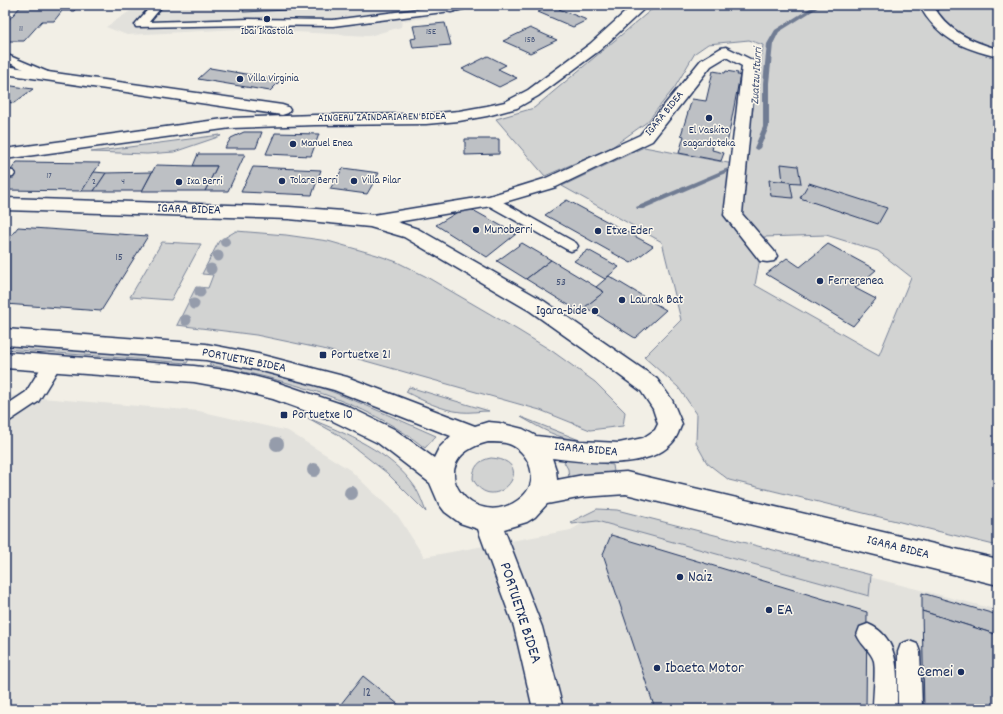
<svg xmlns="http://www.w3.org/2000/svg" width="1003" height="714" viewBox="0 0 1003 714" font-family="Dekko,sans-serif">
<rect width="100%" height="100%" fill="#f2efe6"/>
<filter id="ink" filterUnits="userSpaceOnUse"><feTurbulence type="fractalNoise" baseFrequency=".025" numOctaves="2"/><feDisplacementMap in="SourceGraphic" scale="8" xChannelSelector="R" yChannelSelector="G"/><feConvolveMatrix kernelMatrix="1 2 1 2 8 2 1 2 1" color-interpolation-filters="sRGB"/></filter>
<g filter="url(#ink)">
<g fill="#e2e1dc">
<polygon points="139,5 417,5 432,17 402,21 401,27 369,36 239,29 127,35 106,27"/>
<polygon points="5,395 199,411 288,431 350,470 398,516 424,557 571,530 606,509 998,610 998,709 5,709"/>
</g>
<g fill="#d2d3d2" stroke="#768198" fill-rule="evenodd">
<path d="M671,5h327v43l-17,-4 -29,-16 -23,-7c24,19 40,27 69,37v488l-269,-66 -22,-17 -11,-20 1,-29 -19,-27 -34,-30 37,-37 -19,-78 -100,-56 82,-39 100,19 19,-121 -14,-5 -41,4 -13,9 -20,34 -28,35 -35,25 -67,29 -49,-57 38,-11 117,-98zM826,235l52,16 33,26 -32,78 -124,-70 9,-48z"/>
<polygon points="220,135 221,136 174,152 147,154 91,152"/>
<polygon points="236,231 286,235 328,241 377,255 397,262 425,276 516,329 552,351 595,382 625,412 623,426 590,430 540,410 323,349 256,335 177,325 196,287 208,288 213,275 202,274 219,241"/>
<polygon points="162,242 201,244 171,300 130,297"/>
<polygon points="5,345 189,359 187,363 5,349"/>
<path d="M211,361c32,5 65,11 95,21 45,16 87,35 130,54l-11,12c-60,-48 -141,-69 -216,-83z"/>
<path d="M409,387l80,24c-9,0 -19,2 -28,1 -19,-2 -38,-11 -55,-20z"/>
<path d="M521,417l61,24c-26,-3 -38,-11 -61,-24z"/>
<path d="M308,418c39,16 82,33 107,69 5,8 8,17 11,25l-39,-39 -50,-39z"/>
<path d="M491,458c51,3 2,61 -18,21 0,-12 6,-19 18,-21z"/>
<polygon points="569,458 613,465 614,472 569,479 568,469 564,462"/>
<polygon points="597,509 617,510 871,575 869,596 597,521 572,524 571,522"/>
</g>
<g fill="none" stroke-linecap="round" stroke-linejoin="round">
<g fill="#707b93" fill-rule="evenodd">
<polygon points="815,5 822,5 779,32 773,44 769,83 769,127 760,148 757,150 755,149 754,148 763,127 763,83 767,44 775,30"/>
<polygon points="728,168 732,170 730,171 643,209 637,209 636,207"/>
</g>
</g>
<g fill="#bdc0c4" stroke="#1b2f5e">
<polygon points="22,5 79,5 74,11 62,11 54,21 42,21 24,41 5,41 5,24"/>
<polygon points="245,5 401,5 243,12"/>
<polygon points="536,5 566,5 559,9 587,20 573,27 538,12 543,10"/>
<polygon points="445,23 451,45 413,48 411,39 416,38 413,26"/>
<polygon points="530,28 557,40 530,53 503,41"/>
<polygon points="488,56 506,65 498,69 517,78 499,87 462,69"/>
<polygon points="210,68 281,80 270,91 198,79"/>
<polygon points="713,71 725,73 726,71 738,73 737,75 740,75 727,144 714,142 712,150 724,153 721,161 679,153 684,136 681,135 692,99 706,101"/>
<polygon points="5,85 33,89 14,103 5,102"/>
<polygon points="244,132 262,132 256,148 225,148 231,138"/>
<polygon points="275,133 319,134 311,156 266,154"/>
<polygon points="465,139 499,139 499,154 465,155"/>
<polygon points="198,154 245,154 228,191 205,191 217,166 193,166"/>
<polygon points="17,162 100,163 82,191 5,190 5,178"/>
<polygon points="781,164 798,166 801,183 783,182"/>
<polygon points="156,165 193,166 217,166 205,191 142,191"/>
<polygon points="253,167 321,170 312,195 241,192"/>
<polygon points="343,168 379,173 367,194 330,189"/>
<polygon points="94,172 106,173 94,191 82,191"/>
<polygon points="152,172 142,191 94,191 106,173"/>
<polygon points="769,180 790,182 793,198 771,196"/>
<polygon points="809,183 887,208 878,224 800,198"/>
<polygon points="567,200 653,246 631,263 545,215"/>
<polygon points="471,209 516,234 487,257 436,225 456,213"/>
<polygon points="18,227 148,236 101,311 5,304 5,243"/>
<polygon points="522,243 551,260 526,279 497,261"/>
<polygon points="828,244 876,270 855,288 876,299 853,326 766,274 787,258 800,267"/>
<polygon points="588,250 619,267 605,279 574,261"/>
<polygon points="551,260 596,287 604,292 580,312 526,279"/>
<polygon points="609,276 666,310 635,338 585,307 604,292 596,287"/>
<polygon points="611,535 867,612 866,709 655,709 603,554"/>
<polygon points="922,593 998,615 998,635 922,611"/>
<polygon points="922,611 998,635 998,709 924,709"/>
<polygon points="363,676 404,709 337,709"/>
</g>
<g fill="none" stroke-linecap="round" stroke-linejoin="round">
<g stroke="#1b2f5e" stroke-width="3">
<g id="service">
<polygon points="152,5 163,5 149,22 249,19 333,20 451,5 456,8 451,11 333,26 249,25 136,27 135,25 136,23"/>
<polygon points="5,54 55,75 57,77 55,79 47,79 5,61"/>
<polygon points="5,170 13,171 15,174 13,177 5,178"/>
<polygon points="491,197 496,198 576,243 578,246 576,249 571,251 566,249 486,204 484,201 486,198"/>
<polygon points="53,357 59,358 62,363 38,402 11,420 5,422 5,406 26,392 47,358"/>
<path d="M868,624c34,14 29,55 29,85h-24c0,-12 3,-37 1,-48 -3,-10 -13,-16 -17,-26l3,-8z"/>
<polygon points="909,641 917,644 920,652 922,709 898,709 898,652 901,644"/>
</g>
</g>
<g stroke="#1b2f5e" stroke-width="3">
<g id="minor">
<polygon points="442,5 469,5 467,8 451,12 446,11"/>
<polygon points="633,5 648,5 600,50 538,96 517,108 487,116 459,121 426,124 315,125 231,128 5,159 5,149 231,118 315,115 426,114 459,111 487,106 505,102 528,90 590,44"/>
<path d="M919,5h14c14,26 37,36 65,44v8c-36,-9 -60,-18 -79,-52z"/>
<path d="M726,47l28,14 2,3 -14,150 32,37 3,5 -3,5 -7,1 -7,-1 -36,-46 18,-149 -16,-9 -15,9 -59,75 -96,46 -65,19 -94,16 21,7 126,72 113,78 15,21 10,24c-3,6 -5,14 -10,19 -25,28 -87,19 -120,15l4,12 1,10 26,-5 43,-3 372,87v26l-372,-91 -43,3 -36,7 -12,13 -8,5 -23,7 38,98 21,82h-30l-19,-82 -36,-98 -18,-6 -15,-11 -6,-8 -9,-21 -52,-40 -47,-23 -58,-21 -40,-10 -39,-7 -189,-14v-16l189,14 39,5 43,11 71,24 47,23 40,29 5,-10 12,-12 -117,-46 -76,-20 -52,-10 -201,-15v-16l201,15 52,10 89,23 128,49 13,-4 11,1 24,6 13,7 44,5 39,2 24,-5 12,-8 3,-6 -5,-15 -12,-18 -56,-41 -55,-39 -126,-74 -34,-10 -81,-8 -284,-9v-12l284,9 54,4 30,4 116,-19 55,-17 96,-44 61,-75 20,-12zM488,442c7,0 15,0 21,2 21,8 31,36 14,52 -48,43 -108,-36 -35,-54z"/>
<polygon points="5,66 282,105 288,107 290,110 288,113 282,115 5,74"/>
</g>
</g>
<use href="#service" fill="#fbf7ec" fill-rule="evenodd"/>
<use href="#minor" fill="#fbf7ec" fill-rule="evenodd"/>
</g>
<g fill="#959cab">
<circle cx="225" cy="242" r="5"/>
<circle cx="218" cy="256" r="5.5"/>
<circle cx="211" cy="269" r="5.5"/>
<circle cx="200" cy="292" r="5.5"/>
<circle cx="194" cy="304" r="5.5"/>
<circle cx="186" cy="320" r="5.5"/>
<circle cx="277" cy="444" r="7"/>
<circle cx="314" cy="470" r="7"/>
<circle cx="351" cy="493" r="7"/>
</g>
</g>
<g fill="#1b2f5e" stroke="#fbf7ec" stroke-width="1.5">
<circle cx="267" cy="19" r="4"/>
<circle cx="240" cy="79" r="4"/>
<circle cx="709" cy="118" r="4"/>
<circle cx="293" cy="144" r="4"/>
<circle cx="282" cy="181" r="4"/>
<circle cx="354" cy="181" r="4"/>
<circle cx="179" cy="182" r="4"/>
<circle cx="476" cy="230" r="4"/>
<circle cx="598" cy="231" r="4"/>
<circle cx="820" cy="281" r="4"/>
<circle cx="622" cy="300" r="4"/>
<circle cx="595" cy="311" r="4"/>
<rect x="319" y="351" width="8" height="8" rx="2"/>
<rect x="280" y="411" width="8" height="8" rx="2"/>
<circle cx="680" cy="577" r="4"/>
<circle cx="769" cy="610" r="4"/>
<circle cx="657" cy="668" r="4"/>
<circle cx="961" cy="672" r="4"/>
</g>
<g text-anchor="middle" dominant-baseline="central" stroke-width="3" stroke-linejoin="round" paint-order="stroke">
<g font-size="9" fill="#445378">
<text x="21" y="29">11</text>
<text x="431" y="32">15E</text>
<text x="530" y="40">15B</text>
<text x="49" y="176">17</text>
<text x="94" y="182">2</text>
<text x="123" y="182">4</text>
</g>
<g font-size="11" fill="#1b2f5e" stroke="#fbf7ec" text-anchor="start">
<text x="267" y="32" text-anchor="middle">Ibai Ikastola</text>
<text x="248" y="79">Villa Virginia</text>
<text x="709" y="131" text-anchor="middle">El Vaskito<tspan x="709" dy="13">sagardoteka</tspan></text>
<text x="301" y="144">Manuel Enea</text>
<text x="290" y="181">Tolare Berri</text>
<text x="362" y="181">Villa Pilar</text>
<text x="187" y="182">Ixa Berri</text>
</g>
<g font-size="11" fill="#1b2f5e" stroke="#fbf7ec">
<text transform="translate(665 114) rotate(-51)">IGARA BIDEA</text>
<text transform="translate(382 118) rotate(-1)">AINGERU ZAINDARIAREN BIDEA</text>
</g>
<g font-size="11" fill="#445378">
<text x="119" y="258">15</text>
<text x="561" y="283">53</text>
</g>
<g font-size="12" font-style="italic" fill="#465579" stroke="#fbf7ec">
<text transform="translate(757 76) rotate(-87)">Zuatzu Iturri</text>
</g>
<g font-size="13" fill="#1b2f5e" stroke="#fbf7ec">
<text transform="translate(189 210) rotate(2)">IGARA BIDEA</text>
<text transform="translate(244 361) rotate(11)">PORTUETXE BIDEA</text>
<text transform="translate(586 450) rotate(5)">IGARA BIDEA</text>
<text transform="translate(898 548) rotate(14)">IGARA BIDEA</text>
</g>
<g font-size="13" fill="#1b2f5e" stroke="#fbf7ec" text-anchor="start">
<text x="484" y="230">Munoberri</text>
<text x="606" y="231">Etxe Eder</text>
<text x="828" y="281">Ferrerenea</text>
<text x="630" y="300">Laurak Bat</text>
<text x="587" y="311" text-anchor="end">Igara-bide</text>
<text x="331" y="355">Portuetxe 21</text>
<text x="292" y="415">Portuetxe 10</text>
</g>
<g font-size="13" fill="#445378">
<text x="367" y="693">12</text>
</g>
<g font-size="16" fill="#1b2f5e" stroke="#fbf7ec" text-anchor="start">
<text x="688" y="577">Naiz</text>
<text x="777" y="610">EA</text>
<text x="665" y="668">Ibaeta Motor</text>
<text x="953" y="672" text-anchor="end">Cemei</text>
</g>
<g font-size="16" fill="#1b2f5e" stroke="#fbf7ec">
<text transform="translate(520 613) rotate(72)">PORTUETXE BIDEA</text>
</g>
</g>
<rect width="1003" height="714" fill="none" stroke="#fbf7ec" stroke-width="20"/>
<rect x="10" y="10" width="983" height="694" fill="none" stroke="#1b2f5e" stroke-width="1.5" filter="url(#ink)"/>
</svg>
